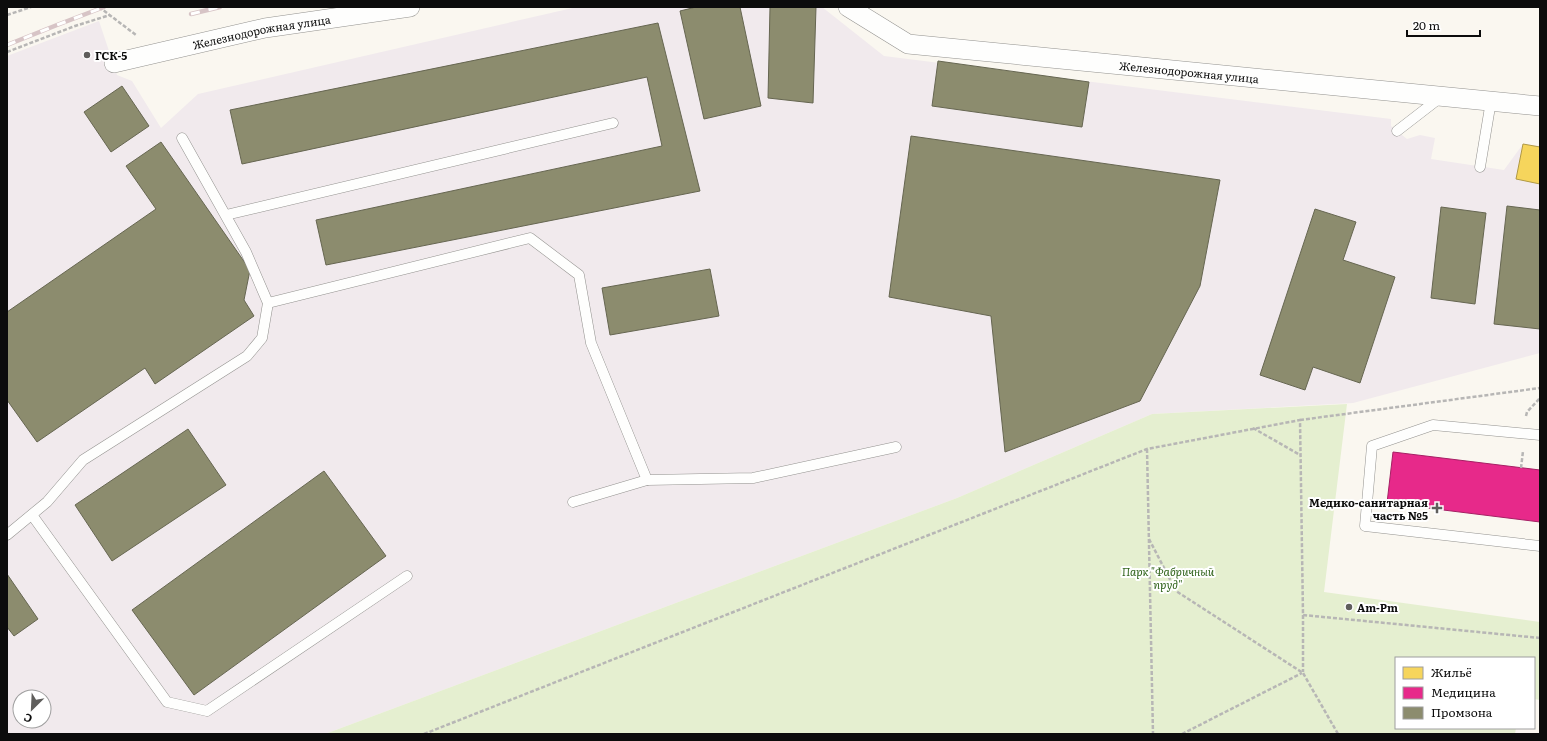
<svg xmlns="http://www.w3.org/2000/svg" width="1547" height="741" viewBox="0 0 1547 741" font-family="Literata,serif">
<rect width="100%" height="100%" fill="#faf7f0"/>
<path fill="#f1eaed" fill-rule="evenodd" d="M577,7h245l62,49 507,63v7l16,13 13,-4 15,3 -4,21 73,11 19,-26 17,2v207l-187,50 -201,11 -195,84 -632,236h-318v-678l92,-35 18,54 15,6 29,47 37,-34zM20,697h24v24h-24z"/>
<polygon fill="#e5efd0" points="1347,404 1324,592 1540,622 1540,700 1534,699 1534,658 1396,658 1396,728 1516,728 1515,734 325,734 957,498 1152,414"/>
<polygon fill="#f6d55c" stroke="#b09944" points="1523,144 1540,147 1540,184 1516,179"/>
<polygon fill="#e7298a" stroke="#a52064" points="1393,452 1540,470 1540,522 1387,503"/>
<g fill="#8c8c6e" stroke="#666651">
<polygon points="696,7 740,7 761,106 704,119 680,11"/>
<polygon points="770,7 816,7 813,103 768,98"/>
<polygon points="658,23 700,191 326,265 316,220 662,146 647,77 242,164 230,110"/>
<polygon points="938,61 1089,82 1082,127 932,106"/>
<polygon points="122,86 149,126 111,152 84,112"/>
<polygon points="911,136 1220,180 1200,286 1140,401 1005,452 991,316 889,297"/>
<polygon points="161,142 250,270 244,300 254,316 155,384 145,368 37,442 7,400 7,312 156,209 126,166"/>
<polygon points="1507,206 1540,210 1540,329 1494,324"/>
<polygon points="1441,207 1486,213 1475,304 1431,298"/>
<polygon points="1315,209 1356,222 1343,260 1395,277 1360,383 1313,367 1305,390 1260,375"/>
<polygon points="710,269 719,316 610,335 602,288"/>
<polygon points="188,429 226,485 112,561 75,505"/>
<polygon points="324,471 386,556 194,695 132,610"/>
<polygon points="7,574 38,619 14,636 7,627"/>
</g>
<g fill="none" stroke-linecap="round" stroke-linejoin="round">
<g stroke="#93928f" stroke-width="11">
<g id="service">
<polyline points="1397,131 1441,97"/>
<polyline points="1480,167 1491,101"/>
<polyline points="226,215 613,123"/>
<polyline points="268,303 530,238 579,275 591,343 647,480 573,502"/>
<polyline points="1540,435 1433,425 1372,446 1365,526 1540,546"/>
<polyline points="647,480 753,478 896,447"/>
<polyline points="32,515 167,702 207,711 407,576"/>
<polyline points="7,535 47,502 83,460 247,356 262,338 268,303 246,252 182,138"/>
</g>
</g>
<g stroke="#93928f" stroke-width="20">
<g id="minor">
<path id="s1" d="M848,7l60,37 632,62"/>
<path id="s2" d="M114,63l151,-35 145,-21"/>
</g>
</g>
<g stroke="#b7b6b5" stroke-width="2.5" stroke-dasharray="4 2" stroke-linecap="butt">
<polyline points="99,7 136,35"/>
<polyline points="7,15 31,7"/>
<polyline points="7,52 75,26 110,15"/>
<polyline points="1526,416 1527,412 1540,398"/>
<polyline points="1300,420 1540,388"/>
<polyline points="1253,428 1300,455"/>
<polyline points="1147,449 1153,734"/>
<polyline points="1521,468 1523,451"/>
<polyline points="1149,539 1176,591 1303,673 1338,734"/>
<polyline points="1303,615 1303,672"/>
<polyline points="424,734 1147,449 1300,420 1303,615 1540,638"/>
<polyline points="1182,734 1302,673"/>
</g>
<use href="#service" stroke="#fefefd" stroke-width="10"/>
<use href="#minor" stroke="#fefefd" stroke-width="19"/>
<g stroke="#d7c4c6" stroke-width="4.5">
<g id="rail">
<polyline points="191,14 220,7"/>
<polyline points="7,45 57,25 104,7"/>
</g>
</g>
<use href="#rail" stroke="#fff" stroke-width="3" stroke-dasharray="9" stroke-linecap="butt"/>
</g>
<g fill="#5f5e5c" stroke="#fff" stroke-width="1.5">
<circle cx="87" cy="55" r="4"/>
<path d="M1435 502h4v4h4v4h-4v4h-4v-4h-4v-4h4z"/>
<circle cx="1349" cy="607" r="4"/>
</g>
<g text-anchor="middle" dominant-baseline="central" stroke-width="4" stroke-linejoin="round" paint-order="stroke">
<g font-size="11" fill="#0c0c0c" stroke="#fff">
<text stroke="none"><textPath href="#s2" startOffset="151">Железнодорожная улица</textPath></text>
<text stroke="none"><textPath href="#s1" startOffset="353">Железнодорожная улица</textPath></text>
</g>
<g font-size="11" font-weight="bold" fill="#0c0c0c" stroke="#fff" text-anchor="start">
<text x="95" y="55">ГСК-5</text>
<text x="1428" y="502" text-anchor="end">Медико-санитарная<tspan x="1428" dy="13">часть №5</tspan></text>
<text x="1357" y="607">Am-Pm</text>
</g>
<g font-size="11" font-style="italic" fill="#31641c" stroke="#fff">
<text x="1168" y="571">Парк "Фабричный<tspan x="1168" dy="13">пруд"</tspan></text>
</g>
</g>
<rect width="1547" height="741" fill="none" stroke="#0c0c0c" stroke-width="16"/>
<rect x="1395" y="657" width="140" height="72" fill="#ffffff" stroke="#9e9e9e"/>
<rect x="1403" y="667" width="20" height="12" fill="#f6d55c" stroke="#9e9e9e"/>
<text x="1431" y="677" font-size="12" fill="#0c0c0c">Жильё</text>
<rect x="1403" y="687" width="20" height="12" fill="#e7298a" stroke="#9e9e9e"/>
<text x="1431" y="697" font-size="12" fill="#0c0c0c">Медицина</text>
<rect x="1403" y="707" width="20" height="12" fill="#8c8c6e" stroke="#9e9e9e"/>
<text x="1431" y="717" font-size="12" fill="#0c0c0c">Промзона</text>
<g transform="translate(32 709) rotate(204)"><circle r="19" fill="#ffffff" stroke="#9e9e9e"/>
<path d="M0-3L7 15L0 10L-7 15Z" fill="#5f5e5c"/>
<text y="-6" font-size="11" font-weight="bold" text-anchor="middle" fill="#0c0c0c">С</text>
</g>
<path d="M1407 30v6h73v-6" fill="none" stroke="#0c0c0c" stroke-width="2"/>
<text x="1413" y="30" font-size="12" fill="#0c0c0c" stroke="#ffffff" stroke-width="3" paint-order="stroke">20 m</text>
</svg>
